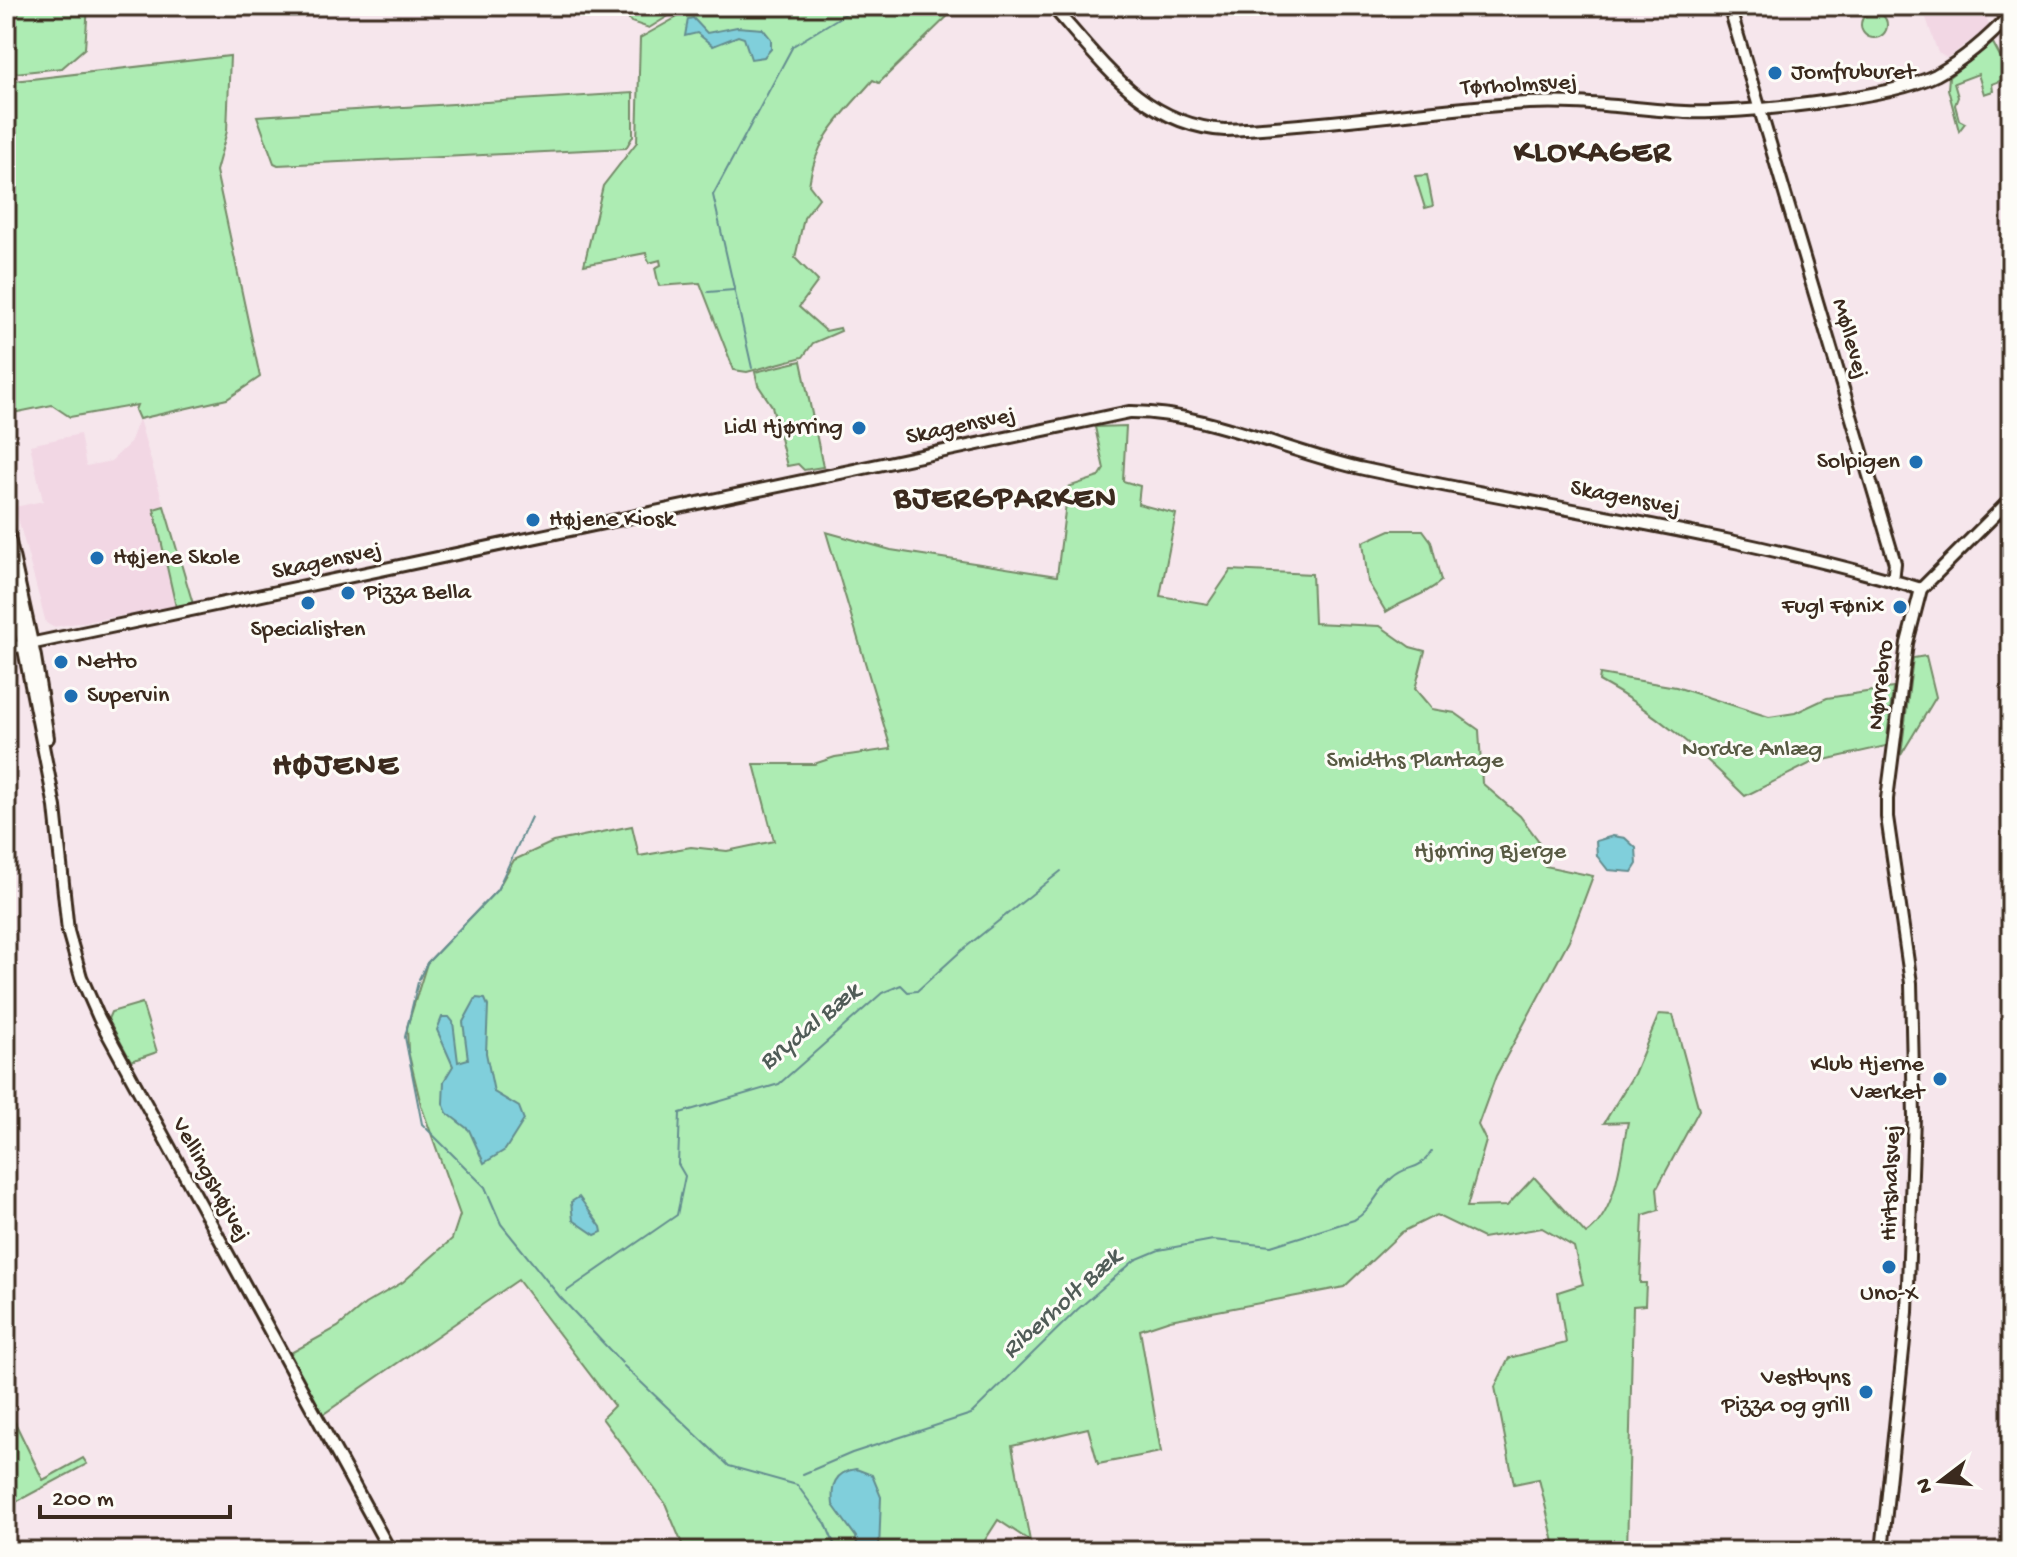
<svg xmlns="http://www.w3.org/2000/svg" width="2017" height="1557" viewBox="0 0 2017 1557" font-family="'Gochi Hand',sans-serif">
<rect width="100%" height="100%" fill="#f6e6ec"/>
<filter id="ink" filterUnits="userSpaceOnUse"><feTurbulence type="fractalNoise" baseFrequency=".0125" numOctaves="2"/><feDisplacementMap in="SourceGraphic" scale="16" xChannelSelector="R" yChannelSelector="G"/><feConvolveMatrix kernelMatrix="1 2 1 2 8 2 1 2 1" color-interpolation-filters="sRGB"/></filter>
<g filter="url(#ink)">
<g fill="#f2d7e4">
<polygon points="1922,6 1984,6 1989,27 1947,58 1938,53"/>
<polygon points="139,419 164,506 154,509 176,607 53,627 46,623 15,507 43,501 30,445 80,434 86,466 111,461 130,443"/>
</g>
<g fill="#adecb3" stroke="#748b68" stroke-width="2">
<polygon points="6,6 88,6 85,48 62,68 6,74"/>
<polygon points="655,6 670,15 649,28 631,22 620,7"/>
<path d="M697,6h261l-79,77 -6,-3c-31,36 -57,56 -64,105l10,13 -15,20 -9,40 23,23 -19,26 27,24 14,-3 1,3 -28,12 -10,14 -56,15 -13,-2 -34,-87 -41,3 -4,-18 6,-3 -1,-5 -11,3 -3,-10 -62,12 19,-79 34,-44 3,-104z"/>
<circle cx="1874" cy="25" r="13"/>
<polygon points="1993,43 2011,77 1992,84 1993,91 1984,94 1978,74 1954,83 1958,97 1955,105 1959,120 1965,123 1959,131 1948,89 1949,77"/>
<polygon points="230,56 227,131 216,171 260,377 227,399 139,419 135,410 137,405 70,417 52,405 8,414 6,82"/>
<polygon points="633,93 633,136 626,148 278,165 274,163 257,116"/>
<polygon points="1427,175 1433,206 1425,208 1415,176"/>
<polygon points="801,361 823,467 804,470 798,464 787,466 772,406 758,385 755,372"/>
<path d="M1126,426l-3,55 17,5 -2,18 38,10 -16,82 48,8 23,-34 81,4 2,49 66,3 30,21 15,4 -10,38 17,20 23,4 24,17 3,53 38,33 18,24 7,26 48,10 -24,64 -73,136 -18,49 8,16 -19,66 40,-1 27,-29 52,57c32,-22 34,-77 42,-112l-24,1 30,-49 25,-60 14,1 26,95 -42,78 2,22 -16,5 -3,68h6l-1,22 -12,1 -6,245h-71l-17,-72 -25,5 -19,-97 14,-29 57,-15 -8,-51 25,-8 -9,-37 -32,-19 -59,10 -47,-23 -34,17 -58,55 -174,33 -30,10 21,122 -63,12 -10,-36 -76,18 18,95 -32,-21 -20,31h-293l-20,-48 -63,-85 12,-12 -96,-126 -196,135 -33,-61 49,-27 27,-23 38,-22 49,-43 8,-24 -39,-110 -13,-54 -1,-24 20,-64 70,-73 17,-30 39,-18 79,-16 7,30 52,-9 36,4 47,-10 -20,-77h60l21,-7 56,-8 -65,-217 65,18 166,26 11,-89 31,-10 5,-8 -9,-42z"/>
<polygon points="164,506 193,604 176,607 154,509"/>
<path d="M1390,530h33l8,11 10,40c-16,15 -36,18 -55,31l-18,-30 -5,-40z"/>
<polygon points="1926,656 1936,697 1901,755 1913,658"/>
<path d="M1600,674l76,13 93,30 26,-4 32,-15 66,-10 -7,58 -75,17 -66,33c-45,-44 -90,-85 -146,-115z"/>
<polygon points="142,1003 157,1052 131,1061 108,1019 111,1012"/>
<polygon points="6,1404 43,1480 83,1458 87,1464 14,1503 6,1504"/>
</g>
<g fill="#80cfdb" stroke="#648d8f" stroke-width="2">
<polygon points="693,18 707,33 737,27 763,29 771,39 771,49 764,57 751,59 744,38 738,36 713,46 697,33 685,36 688,19"/>
<polygon points="1613,836 1625,838 1636,848 1637,864 1632,872 1608,870 1597,856 1596,841"/>
<polygon points="476,998 485,999 488,1006 486,1053 494,1092 519,1107 524,1120 505,1150 484,1163 469,1130 447,1113 443,1103 444,1081 453,1066 437,1030 442,1017 449,1017 453,1022 458,1062 468,1059 463,1022"/>
<polygon points="579,1197 601,1227 602,1232 595,1235 573,1220 571,1202"/>
<path d="M856,1469l16,6 9,22 -2,54h-21l-2,-14 -23,-32c-2,-19 1,-33 23,-36z"/>
</g>
<g fill="none" stroke-linecap="round" stroke-linejoin="round">
<g stroke="#648d8f" stroke-width="2">
<polyline points="708,292 734,290"/>
<polyline points="752,368 713,195 793,46 858,6"/>
<polyline points="419,979 427,963 497,890 531,817"/>
<polyline points="418,982 405,1037 422,1124 485,1187 501,1224 560,1297 622,1363"/>
<polyline points="567,1291 677,1215 685,1176 678,1164 680,1113 779,1084 882,993 901,985 908,992 917,991 961,951 1061,871"/>
<polyline points="624,1366 729,1466 797,1485 826,1524 837,1551"/>
<path d="M803,1474l49,-21 119,-39 107,-105 57,-49 24,-10 54,-10 58,6 83,-26c17,-9 24,-30 38,-42 16,-15 25,-4 40,-27"/>
</g>
<g stroke="#3b2a1e" stroke-width="16">
<g id="secondary">
<path d="M1052,6c50,56 92,119 173,124 101,-4 202,-21 303,-27 53,-3 104,6 157,9 55,2 204,-13 251,-37 29,-16 53,-37 75,-61"/>
<polyline points="1729,6 1895,563 1893,581"/>
<polyline points="6,524 35,657 48,738"/>
<polyline points="6,558 55,807 68,931 81,977 99,1018 390,1551"/>
<path d="M6,649l1123,-237c75,-1 161,41 235,57 186,40 374,65 557,120"/>
<polyline points="1882,1551 1907,1312 1914,1117 1911,983 1887,817 1887,799 1907,643 1921,589 2011,499"/>
</g>
</g>
<use href="#secondary" stroke="#fdfcf7" stroke-width="10"/>
</g>
</g>
<g fill="#1f6fb2" stroke="#fdfcf7" stroke-width="3">
<circle cx="1775" cy="73" r="8"/>
<circle cx="859" cy="428" r="8"/>
<circle cx="1916" cy="462" r="8"/>
<circle cx="533" cy="520" r="8"/>
<circle cx="97" cy="558" r="8"/>
<circle cx="348" cy="593" r="8"/>
<circle cx="308" cy="603" r="8"/>
<circle cx="1900" cy="607" r="8"/>
<circle cx="61" cy="662" r="8"/>
<circle cx="71" cy="696" r="8"/>
<circle cx="1940" cy="1079" r="8"/>
<circle cx="1889" cy="1267" r="8"/>
<circle cx="1866" cy="1392" r="8"/>
</g>
<g text-anchor="middle" dominant-baseline="central" stroke-width="6" stroke-linejoin="round" paint-order="stroke">
<g font-size="24" fill="#3b2a1e" stroke="#fdfcf7" text-anchor="start">
<text x="1791" y="73">Jomfruburet</text>
<text x="843" y="428" text-anchor="end">Lidl Hjørring</text>
<text x="1900" y="462" text-anchor="end">Solpigen</text>
<text x="549" y="520">Højene Kiosk</text>
<text x="113" y="558">Højene Skole</text>
<text x="364" y="593">Pizza Bella</text>
<text x="1884" y="607" text-anchor="end">Fugl Fønix</text>
<text x="308" y="630" text-anchor="middle">Specialisten</text>
<text x="77" y="662">Netto</text>
<text x="87" y="696">Supervin</text>
<text x="1924" y="1065" text-anchor="end">Klub Hjerne<tspan x="1924" dy="28">Værket</tspan></text>
<text x="1889" y="1294" text-anchor="middle">Uno-X</text>
<text x="1850" y="1378" text-anchor="end">Vestbyns<tspan x="1850" dy="28">Pizza og grill</tspan></text>
</g>
<g font-size="24" fill="#3b2a1e" stroke="#fdfcf7">
<text transform="translate(1519 86) rotate(-3)">Tørholmsvej</text>
<text transform="translate(1849 339) rotate(74)">Møllevej</text>
<text transform="translate(961 427) rotate(-12)">Skagensvej</text>
<text transform="translate(1625 499) rotate(11)">Skagensvej</text>
<text transform="translate(327 562) rotate(-12)">Skagensvej</text>
<text transform="translate(1882 685) rotate(-83)">Nørrebro</text>
<text transform="translate(210 1180) rotate(61)">Vellingshøjvej</text>
<text transform="translate(1892 1183) rotate(-88)">Hirtshalsvej</text>
</g>
<g font-size="24" fill="#585a43" stroke="#fdfcf7">
<text x="1752" y="750">Nordre Anlæg</text>
<text x="1415" y="761">Smidths Plantage</text>
<text x="1490" y="852">Hjørring Bjerge</text>
</g>
<g font-size="26" font-style="italic" fill="#505c57" stroke="#fdfcf7">
<text transform="translate(811 1028) rotate(-39)">Brydal Bæk</text>
<text transform="translate(1063 1305) rotate(-42)">Riberholt Bæk</text>
</g>
<g font-size="32" font-weight="bold" letter-spacing="2" fill="#3b2a1e" stroke="#fdfcf7">
<text x="1593" y="154">KLOKAGER</text>
<text x="1006" y="500">BJERGPARKEN</text>
<text x="336" y="767">HØJENE</text>
</g>
</g>
<rect width="2017" height="1557" fill="none" stroke="#fdfcf7" stroke-width="32"/>
<rect x="16" y="16" width="1985" height="1525" fill="none" stroke="#3b2a1e" stroke-width="3" filter="url(#ink)"/>
<g transform="translate(1941 1481) rotate(254)" stroke="#fdfcf7" stroke-width="6" paint-order="stroke">
<path d="M0-6L14 30L0 20L-14 30Z" fill="#3b2a1e"/>
<text y="-12" font-size="22" font-weight="bold" text-anchor="middle" fill="#3b2a1e">N</text>
</g>
<path d="M40 1505v12h190v-12" fill="none" stroke="#3b2a1e" stroke-width="4"/>
<text x="52" y="1505" font-size="24" fill="#3b2a1e" stroke="#fdfcf7" stroke-width="6" paint-order="stroke">200 m</text>
</svg>
